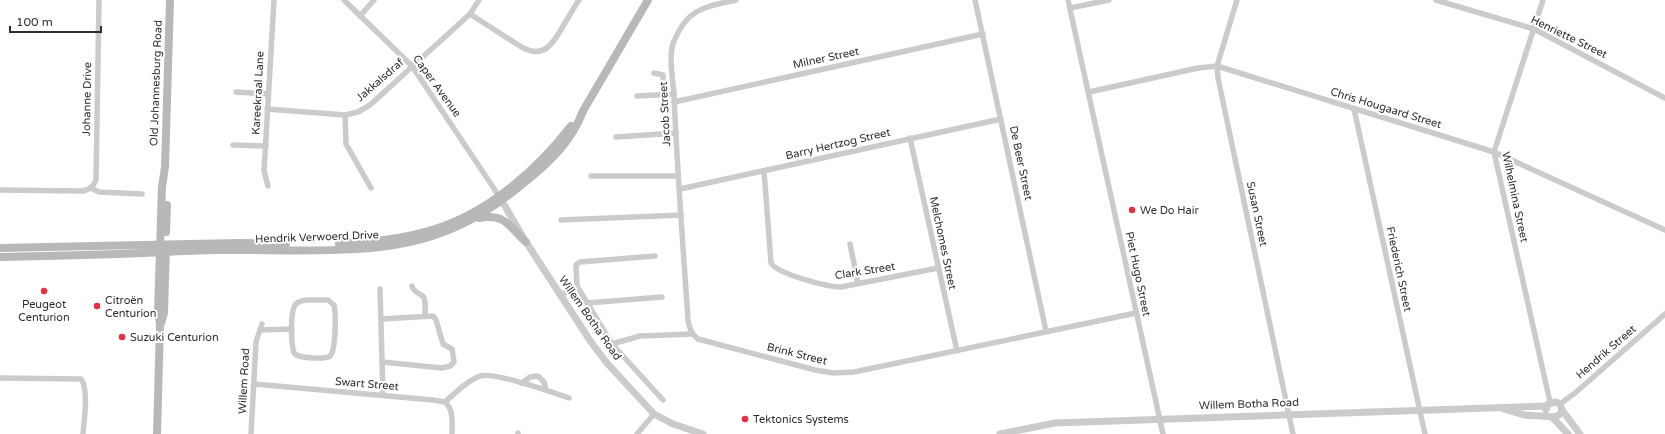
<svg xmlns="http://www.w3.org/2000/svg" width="1665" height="434" viewBox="0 0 1665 434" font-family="'Varela Round',sans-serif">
<rect width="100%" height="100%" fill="#fff"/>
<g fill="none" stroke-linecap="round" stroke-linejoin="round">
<g stroke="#cbcbcb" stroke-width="5.5">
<polyline points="344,0 412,66 499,196"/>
<path d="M736,0c-32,7 -48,8 -62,41 -6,13 -1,39 0,54 3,75 9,150 14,225 1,8 3,14 10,19l117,31 18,3 21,-1 282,-59"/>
<polyline points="975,0 1046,331"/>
<polyline points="1068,0 1163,434"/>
<polyline points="1237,0 1217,66 1218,78 1293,434"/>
<polyline points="1436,0 1534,29 1665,98"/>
<polyline points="1543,0 1494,152 1550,402"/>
<polyline points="1070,8 1109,0"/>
<path d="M470,14l53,34c21,10 29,-3 39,-20 6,-10 11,-19 17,-28"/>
<polyline points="360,16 374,0"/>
<polyline points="654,73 663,75 664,95"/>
<polyline points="236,92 268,94"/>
<polyline points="1089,92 1198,68 1217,66 1494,152 1665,230"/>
<polyline points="637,96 674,94"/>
<polyline points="674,102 983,34"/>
<polyline points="267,109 345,115 358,112 370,105 470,14 479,0"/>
<polyline points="1354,109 1425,434"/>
<polyline points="345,115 346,144 371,188"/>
<polyline points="616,137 676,133"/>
<polyline points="910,138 957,351"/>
<polyline points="233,145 266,146"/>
<path d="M764,171l7,92c6,11 57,24 70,24l97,-19"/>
<polyline points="591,176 678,176"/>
<polyline points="268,186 264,171 274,0"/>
<polyline points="91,188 99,192 142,194"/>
<polyline points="680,189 1001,119"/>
<path d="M0,190l83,1c7,-2 10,-4 13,-11l3,-180"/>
<polyline points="561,220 681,215"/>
<polyline points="850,244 858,283"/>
<polyline points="655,256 580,262 576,265 577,286 612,344 663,400"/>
<path d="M412,286c3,9 9,6 12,12 2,5 1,12 1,17"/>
<polyline points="380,289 383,395"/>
<polyline points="561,295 577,286"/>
<path d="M306,300h22l6,5c2,8 2,46 -4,51 -4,3 -14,2 -18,2 -7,-1 -13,0 -18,-5 -3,-9 -4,-40 1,-48 3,-4 7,-4 11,-5z"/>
<polyline points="587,303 662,297"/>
<polyline points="381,319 433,316 436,320 443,344 452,349 454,362 450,366 442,368 382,362"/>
<polyline points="260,330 292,329"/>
<polyline points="612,344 640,336 692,334"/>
<path d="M0,378l81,1c8,10 3,42 2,55"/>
<polyline points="522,383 530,377 538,376 544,382 546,390"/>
<path d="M254,384l179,16 12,2c9,8 7,21 7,32"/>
<path d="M445,402c10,-9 22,-21 35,-26 13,-5 74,17 89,22"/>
<polyline points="1560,404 1575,393 1665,314"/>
<polyline points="251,434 256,342 262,324"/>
<polyline points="518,434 518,433"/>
<polyline points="637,434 654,414"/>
</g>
<g stroke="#cbcbcb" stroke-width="7">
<polyline points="499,196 526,242 591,342 606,362 654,414 673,424 703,434"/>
<polyline points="1504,409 1524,415 1555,417 1560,414 1562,410"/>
<polyline points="1546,410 1548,404 1556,402 1560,404 1562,410 1580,434"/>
<polyline points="1552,417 1568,434"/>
<polyline points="1000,434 1055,423 1546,406"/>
</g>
<g stroke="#b8b8b8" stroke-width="8">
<path d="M479,218c27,-5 29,8 47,24"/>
<polyline points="166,232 167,205"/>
<path d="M339,244c32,-2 65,-5 96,-15 54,-17 102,-59 136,-103"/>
<polyline points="0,248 238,243 286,244"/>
<path d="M0,257c48,-1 96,-2 143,-4 26,-1 51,-3 77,-3 67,-1 155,7 218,-16 33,-11 61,-30 87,-52 24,-19 47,-41 58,-71l65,-111"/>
<polyline points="161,323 164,313 166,247"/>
<polyline points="157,434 160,324 158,313 162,187 165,167 170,0"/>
</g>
</g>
<g fill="#e62f40" stroke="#fff" stroke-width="1.5">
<circle cx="1132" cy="210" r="4"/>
<circle cx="44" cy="291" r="4"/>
<circle cx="97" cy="306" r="4"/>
<circle cx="122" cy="337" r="4"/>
<circle cx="745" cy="419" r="4"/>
</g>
<g text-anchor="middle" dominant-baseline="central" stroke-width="4" stroke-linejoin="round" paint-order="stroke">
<g font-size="11" fill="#2e2e2e" stroke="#fff">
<text transform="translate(1569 37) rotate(26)">Henriette Street</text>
<text transform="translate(826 58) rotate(-12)">Milner Street</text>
<text transform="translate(380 80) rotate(-41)">Jakkalsdraf</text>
<text transform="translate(156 83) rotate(-88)">Old Johannesburg Road</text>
<text transform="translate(437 86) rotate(54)">Caper Avenue</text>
<text transform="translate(258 93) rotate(-87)">Kareekraal Lane</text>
<text transform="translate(87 99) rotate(-89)">Johanne Drive</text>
<text transform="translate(1386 108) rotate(17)">Chris Hougaard Street</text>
<text transform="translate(665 114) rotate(-93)">Jacob Street</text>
<text transform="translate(838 144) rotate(-13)">Barry Hertzog Street</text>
<text transform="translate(1021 163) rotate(78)">De Beer Street</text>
<text transform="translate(1515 197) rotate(78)">Wilhelmina Street</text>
<text transform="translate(1257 214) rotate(78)">Susan Street</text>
<text transform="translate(317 237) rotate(-2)">Hendrik Verwoerd Drive</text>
<text transform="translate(943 243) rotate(78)">Melchomes Street</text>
<text transform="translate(1399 269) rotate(78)">Friederich Street</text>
<text transform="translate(865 271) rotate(-9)">Clark Street</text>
<text transform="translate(1138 274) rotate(78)">Piet Hugo Street</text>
<text transform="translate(590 318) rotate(55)">Willem Botha Road</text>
<text transform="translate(1606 352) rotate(-41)">Hendrik Street</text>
<text transform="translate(797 354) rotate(14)">Brink Street</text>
<text transform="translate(244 381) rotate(-87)">Willem Road</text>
<text transform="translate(367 384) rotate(5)">Swart Street</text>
<text transform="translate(1249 404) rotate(-2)">Willem Botha Road</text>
</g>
<g font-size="11" fill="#2e2e2e" stroke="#fff" text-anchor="start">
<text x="1140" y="210">We Do Hair</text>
<text x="105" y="300">Citroën<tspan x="105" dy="13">Centurion</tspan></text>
<text x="44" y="304" text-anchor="middle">Peugeot<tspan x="44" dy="13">Centurion</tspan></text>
<text x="130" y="337">Suzuki Centurion</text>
<text x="753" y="419">Tektonics Systems</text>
</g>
</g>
<path d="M10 26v6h91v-6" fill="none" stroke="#2e2e2e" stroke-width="2"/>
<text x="16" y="26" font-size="12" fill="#2e2e2e" stroke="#ffffff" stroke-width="3" paint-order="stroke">100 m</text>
</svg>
